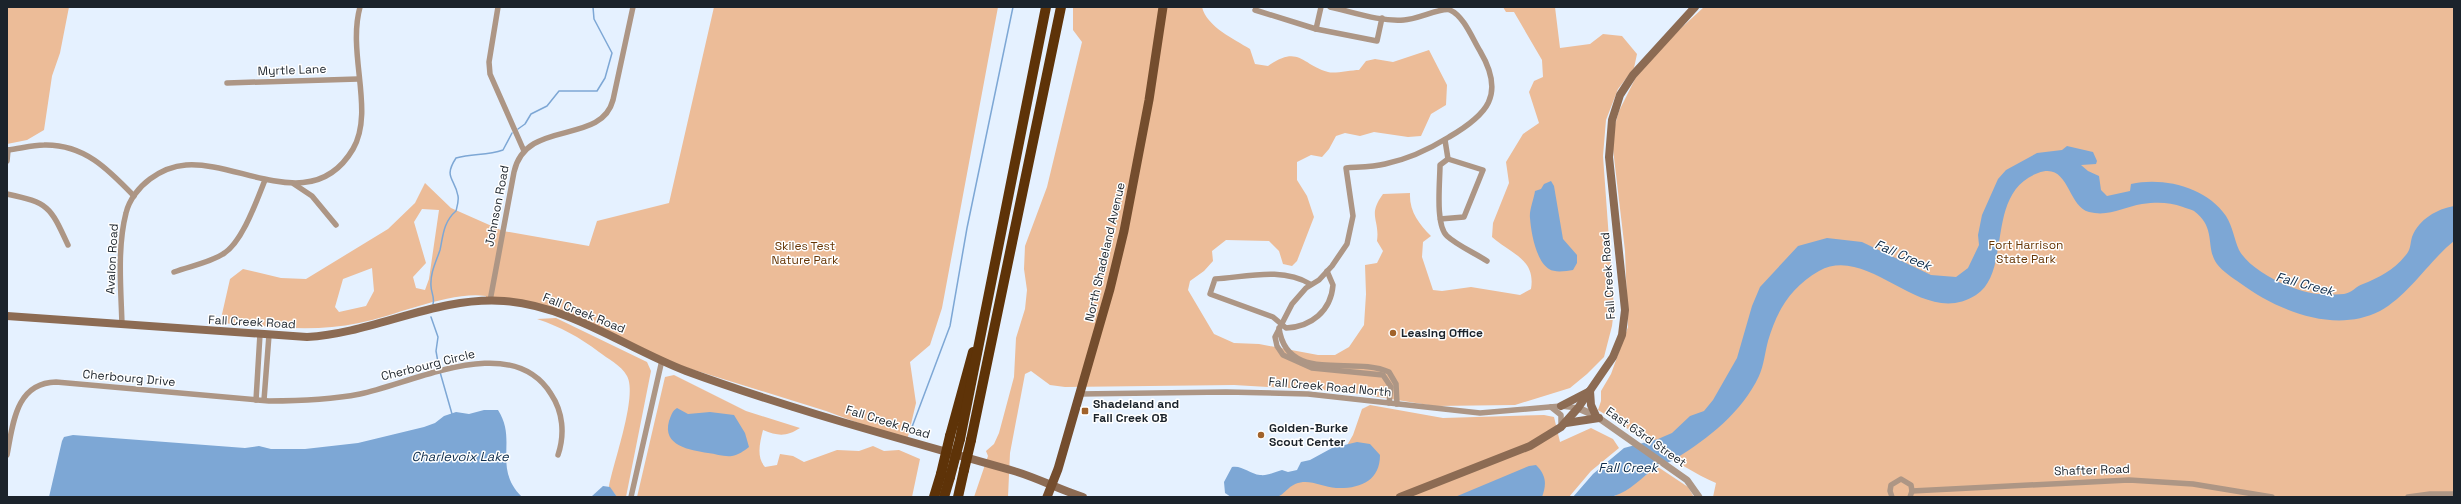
<svg xmlns="http://www.w3.org/2000/svg" width="2461" height="504" viewBox="0 0 2461 504" font-family="'Space Grotesk',sans-serif">
<rect width="100%" height="100%" fill="#e5f1ff"/>
<g fill="#ecbc98" fill-rule="evenodd">
<polygon points="7,7 69,7 60,53 52,76 44,130 27,140 7,144"/>
<path d="M714,7h284l-56,301 -12,37 -20,17 6,41 -9,38 -81,-30 -164,-51 -130,-55 -47,-4 1,-5c-37,-5 -90,20 -127,27 -47,10 -92,3 -139,0l10,-44 13,-10 38,9 25,1 82,-50 27,-26 10,-20 26,25 52,23 86,15 8,-25 72,-18zM422,209l17,1 -10,69 -4,11 -9,-2 -3,-11 13,-14 -12,-41zM372,268l2,23 -8,15 -27,6 -4,-5 8,-28z"/>
<path d="M1073,7h129c5,20 32,32 48,42l5,15 13,2c31,-22 34,-1 60,6 6,2 23,-2 31,-2l7,-9 9,-2 18,3 36,-12 18,35 -1,20 -15,9 -10,22 -13,1 -34,-5 -14,4 -15,-3 -9,3 -7,13 -7,8 -11,-2 -14,7v18l10,16 7,21 -17,44 -5,5 -9,-2 -4,-13 -10,-10 -43,-1 -14,11 1,10 -9,10 -14,10 -2,9 26,44 20,9 25,1 59,11h17l14,-8 15,-22 2,-31 -1,-29 12,-2 6,-12 -6,-10c3,-22 -10,-25 6,-47l27,-1c-1,18 9,31 21,43l-8,6 -1,15 11,33 9,1 29,-4 49,8 11,-6c5,-30 -20,-35 -39,-52l1,-14 16,-40 -3,-21 17,-28 16,-11 -10,-31 5,-11 9,-4 -1,-17 -28,-48h-8l-3,-5h52l5,41 30,-4 13,-10 19,2 15,18 -3,14 -16,21 -12,31 -3,36 11,153 -2,17 -8,31 -17,17 -17,14 -55,17 -80,1 -95,-15 -106,-6 -169,2 -15,-2 -19,-14 -6,3 -15,79 -2,44h-34l14,-41 -2,-5 8,-7 5,-11 15,-56 2,-39 9,-29 2,-19 -3,-21 1,-23 22,-59 35,-145 -9,-12z"/>
<path d="M1704,7h750v490h-741l3,-14c-41,-18 -79,-50 -118,-73l3,-9v-10l10,-17 17,-47 -3,-76 -12,-102 1,-21 5,-17 17,-34 31,-36z"/>
<path d="M556,318l91,44 4,9 -25,126h-9l-8,-10c4,-24 29,-91 18,-111 -6,-11 -19,-17 -28,-24 -20,-15 -38,-25 -62,-33z"/>
<path d="M674,375l72,36 54,17c-14,9 -22,8 -37,2 -3,12 -7,27 2,37l12,-2 3,-11 13,2 11,6 33,-12 22,1 14,-5 11,5 15,-1 21,9 -8,38h-275l28,-120z"/>
<polygon points="1370,405 1443,418 1544,415 1554,417 1560,442 1591,428 1613,439 1619,448 1591,471 1569,497 1241,497 1338,461 1353,435 1362,409"/>
<polygon points="1658,467 1688,487 1694,497 1613,497"/>
</g>
<g fill="#7da7d5">
<path d="M2067,146l26,6 4,9 -1,3 -15,1 7,6 11,5 2,14 6,6 23,-5 1,-7c33,-7 75,3 95,32 7,11 8,23 13,34 11,21 55,42 78,44 9,0 19,1 27,0 8,-1 12,-8 19,-10 15,-6 31,-14 42,-28 6,-6 5,-12 7,-19 7,-18 25,-28 42,-31v35c-25,20 -45,54 -74,70 -45,23 -102,0 -140,-28 -7,-5 -18,-12 -23,-19 -12,-16 0,-36 -23,-53 -2,-1 -8,-3 -11,-4 -14,-5 -26,-5 -41,-3 -18,3 -33,13 -53,8 -22,-6 -20,-51 -51,-39 -54,20 -25,98 -62,122 -54,35 -106,-52 -157,-24 -28,16 -42,39 -51,70 -3,11 -4,24 -9,35 -17,36 -50,62 -84,83 -6,4 -15,6 -21,10 -13,9 -24,22 -40,27 -11,4 -29,1 -41,1l20,-23 31,-26 34,-9 14,-6 18,-17 14,-5 9,-11 24,-42 15,-52 8,-19 38,-41 29,-8 35,4 69,33 25,2 12,-9 11,-23 -1,-10 4,-20 16,-36 8,-9 31,-17 25,-3z"/>
<path d="M1551,181l3,5 9,53 14,16v8l-4,7c-7,1 -18,3 -24,-1 -13,-8 -18,-37 -19,-51 -1,-8 4,-19 5,-27l6,-2 3,-5z"/>
<path d="M677,408l11,6 22,-2 24,3 11,18 4,14c-5,4 -11,8 -17,9 -8,1 -16,-2 -24,-3 -18,-3 -46,-7 -39,-32 2,-5 3,-10 8,-13z"/>
<path d="M484,410h14c20,31 -6,57 24,87h-473l13,-56 2,-4 9,-2 172,13 14,-2 12,3h34l53,-6 66,-16 11,-4 9,-7 12,-4 13,2z"/>
<path d="M1357,442l13,2 10,11c0,26 -20,34 -44,33 -11,-1 -23,-7 -33,-6 -15,2 -17,12 -26,15 -14,4 -32,-2 -46,0l-6,-4 -1,-11 8,-15c10,-2 18,7 28,8 8,1 14,-3 22,-5l6,2 9,-2 4,-8 9,-2 22,-12z"/>
<path d="M1536,465c10,10 11,19 6,32h-87l74,-31z"/>
<polygon points="603,486 610,487 617,497 591,497"/>
</g>
<g fill="none" stroke-linecap="round" stroke-linejoin="round">
<g stroke="#7da7d5" stroke-width="1.5">
<polyline points="518,129 525,124 531,114 547,106 559,91 597,91 605,78 612,53 594,19 593,7"/>
<path d="M433,304c2,-7 -2,-11 -2,-18 -1,-13 5,-24 9,-36 3,-13 3,-28 16,-39 1,-4 3,-10 2,-15 -3,-18 -15,-18 -2,-38 17,-5 30,-2 47,-8l9,-17"/>
<polyline points="431,317 438,337 436,351 439,368"/>
<polyline points="440,372 452,414"/>
<polyline points="912,427 950,326 967,228 1013,7"/>
</g>
<g stroke="#ad9685" stroke-width="5.5">
<polyline points="498,7 489,62 490,74 524,151"/>
<path d="M1330,7c23,5 50,15 74,13 12,0 38,-13 46,-10 14,6 23,30 30,41 26,44 7,64 -31,86 -21,13 -40,22 -64,27 -12,3 -26,3 -39,4l7,48 -6,28 -15,22 -13,14 -13,8 -14,16 -17,33 2,9 6,9 29,13 71,7 8,12 -2,16"/>
<polyline points="1255,10 1316,29 1377,41 1382,18"/>
<polyline points="1316,29 1321,7"/>
<polyline points="227,83 358,79"/>
<polyline points="1445,140 1448,159"/>
<path d="M7,150c12,-1 24,-5 37,-5 40,-1 64,24 90,51"/>
<polyline points="7,161 8,150"/>
<polyline points="294,184 312,196 336,225"/>
<path d="M7,194c42,9 43,12 61,51"/>
<path d="M1440,219l24,-2 19,-47 -35,-11 -8,6c0,17 -5,60 7,71 11,10 28,17 40,25"/>
<path d="M174,272c16,-6 35,-9 49,-18 19,-11 34,-54 42,-74"/>
<path d="M1310,284c-28,-17 -64,-7 -95,-5l-5,15 63,23 13,11c25,-1 45,-17 47,-43l-6,-14"/>
<path d="M490,301l24,-129c12,-54 87,-26 99,-72l20,-93"/>
<path d="M122,325c-1,-36 -5,-77 4,-112 3,-13 13,-26 24,-34 11,-8 22,-13 36,-14 54,-4 127,52 167,-16 22,-38 -6,-95 7,-142"/>
<path d="M1279,328c8,57 74,27 110,44l7,12 1,20"/>
<polyline points="1079,394 1226,392 1308,394 1480,413 1561,406 1578,408"/>
<polyline points="256,400 260,334"/>
<polyline points="264,400 269,335"/>
<polyline points="1551,407 1561,415 1561,427"/>
<path d="M7,455c6,-30 8,-72 49,-73l213,19c31,0 60,-1 91,-7 56,-12 152,-63 191,0 12,18 14,40 7,61"/>
<polyline points="1912,491 2129,480 2193,484 2272,497"/>
<polyline points="631,497 662,360"/>
<polyline points="1892,497 1890,491 1891,485 1901,479 1911,485 1912,491 1910,497"/>
<polyline points="2408,497 2430,494 2454,494"/>
</g>
<polyline stroke="#ad9685" stroke-width="7" points="1578,408 1596,416 1687,480 1699,497"/>
<g stroke="#8c6b53" stroke-width="8">
<path d="M7,316l300,21c67,-4 130,-41 197,-36 66,5 122,47 182,70 106,39 220,69 328,100 24,7 46,19 69,26"/>
<polyline points="1590,391 1591,405 1596,416"/>
<polyline points="1561,406 1590,391"/>
<polyline points="1566,423 1599,418"/>
<polyline points="1400,497 1530,446 1561,427 1578,408 1613,357 1622,335 1625,310 1609,157 1612,120 1620,95 1633,75 1695,7"/>
</g>
<polyline stroke="#744d2e" stroke-width="9" points="1047,497 1058,469 1110,289 1124,231 1149,100 1163,7"/>
<g stroke="#5e3308" stroke-width="10">
<polyline points="950,436 973,352"/>
<polyline points="960,439 1046,7"/>
<polyline points="971,440 1061,7"/>
<polyline points="934,497 941,474"/>
<polyline points="944,497 950,477"/>
<polyline points="958,497 964,470"/>
</g>
<g stroke="#5e3308" stroke-width="10">
<polyline points="964,470 971,440"/>
<polyline points="941,474 950,436"/>
<polyline points="950,477 960,439"/>
</g>
</g>
<g fill="#a1622a" stroke="#fff" stroke-width="1.5">
<circle cx="1393" cy="333" r="4"/>
<rect x="1081" y="407" width="8" height="8" rx="2"/>
<circle cx="1261" cy="435" r="4"/>
</g>
<g text-anchor="middle" dominant-baseline="central" stroke-width="3" stroke-linejoin="round" paint-order="stroke">
<g font-size="12" fill="#1b232b" stroke="#fff">
<text transform="translate(292 70) rotate(-2)">Myrtle Lane</text>
<text transform="translate(497 206) rotate(-79)">Johnson Road</text>
<text transform="translate(1105 252) rotate(-77)">North Shadeland Avenue</text>
<text transform="translate(112 259) rotate(-87)">Avalon Road</text>
<text transform="translate(1608 276) rotate(-94)">Fall Creek Road</text>
<text transform="translate(584 313) rotate(22)">Fall Creek Road</text>
<text transform="translate(252 322) rotate(3)">Fall Creek Road</text>
<text transform="translate(428 365) rotate(-14)">Cherbourg Circle</text>
<text transform="translate(129 378) rotate(5)">Cherbourg Drive</text>
<text transform="translate(1330 387) rotate(5)">Fall Creek Road North</text>
<text transform="translate(888 422) rotate(17)">Fall Creek Road</text>
<text transform="translate(1646 437) rotate(35)">East 63rd Street</text>
<text transform="translate(2092 470) rotate(-2)">Shafter Road</text>
</g>
<g font-size="12" fill="#673605" stroke="#fff">
<text x="2026" y="245">Fort Harrison<tspan x="2026" dy="14">State Park</tspan></text>
<text x="805" y="246">Skiles Test<tspan x="805" dy="14">Nature Park</tspan></text>
</g>
<g font-size="12" font-weight="bold" fill="#1b232b" stroke="#fff" text-anchor="start">
<text x="1401" y="333">Leasing Office</text>
<text x="1093" y="404">Shadeland and<tspan x="1093" dy="14">Fall Creek OB</tspan></text>
<text x="1269" y="428">Golden-Burke<tspan x="1269" dy="14">Scout Center</tspan></text>
</g>
<g font-size="13" font-style="italic" fill="#0d2c4b" stroke="#fff">
<text transform="translate(1903 255) rotate(23)">Fall Creek</text>
<text transform="translate(2305 284) rotate(15)">Fall Creek</text>
<text x="460" y="456">Charlevoix Lake</text>
<text x="1628" y="467">Fall Creek</text>
</g>
</g>
<rect width="2461" height="504" fill="none" stroke="#1b232b" stroke-width="16"/>
</svg>
